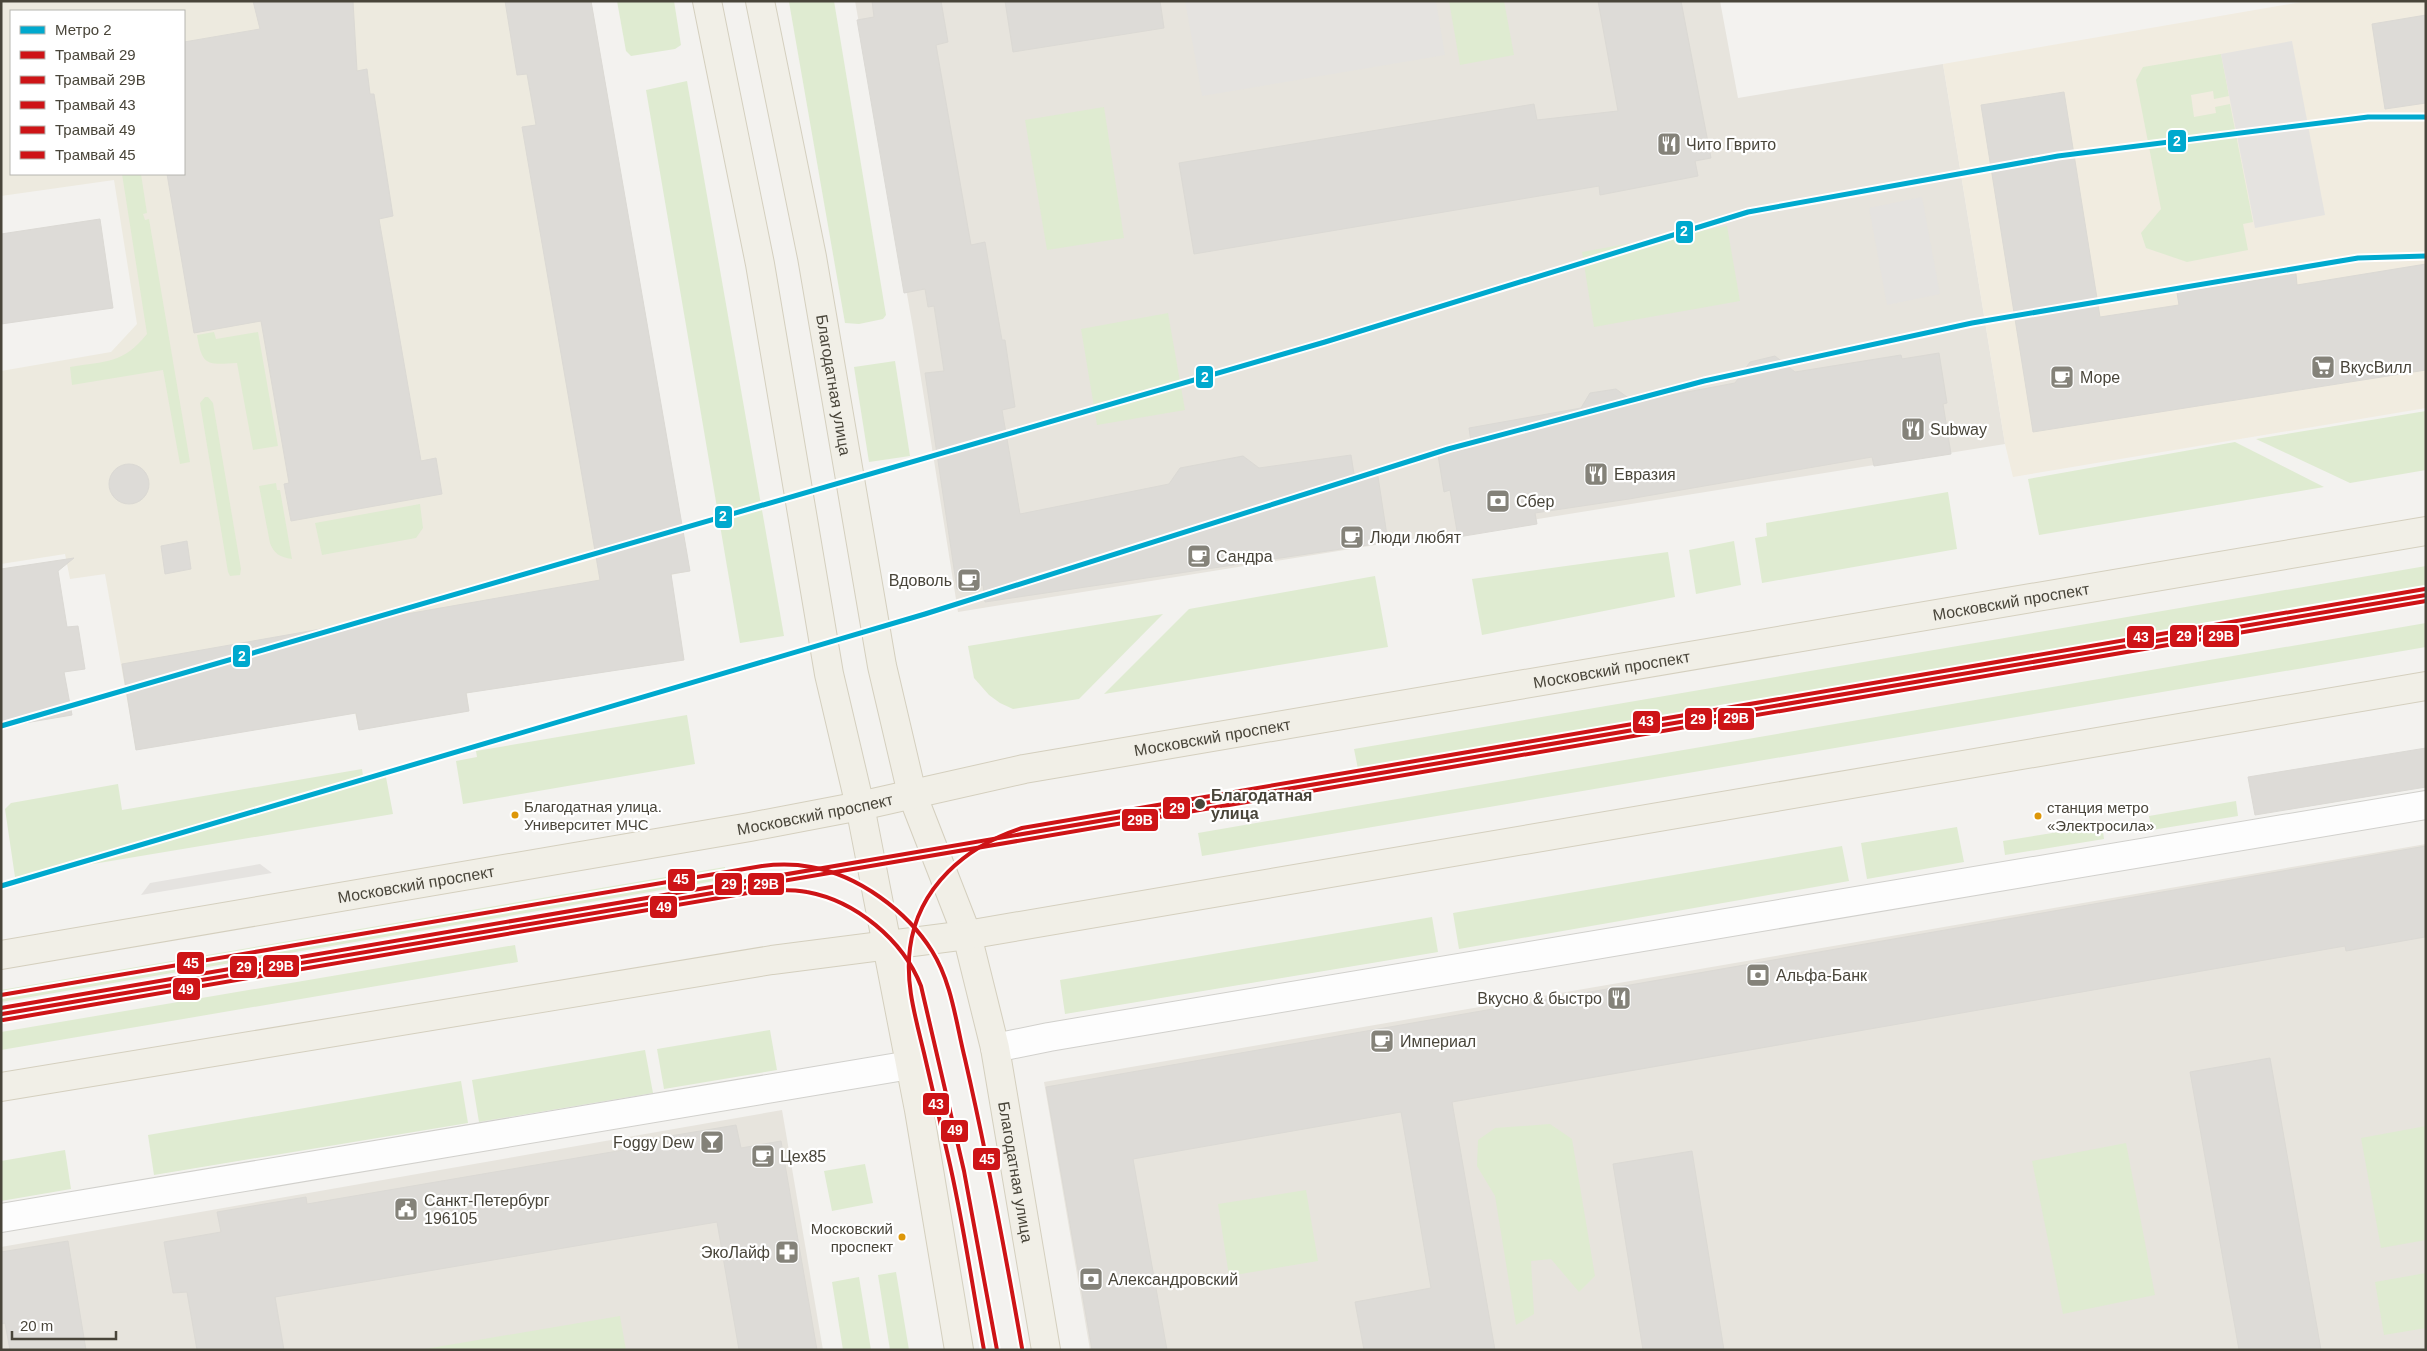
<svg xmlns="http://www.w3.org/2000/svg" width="2427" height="1351" viewBox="0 0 2427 1351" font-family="Helvetica,sans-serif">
<rect width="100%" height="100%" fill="#f3f2ef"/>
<g fill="#e7e4dd">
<polygon points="855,1 1720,1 1738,98 1943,64 2005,444 958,612 913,328"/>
<polygon points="2426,844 2426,1350 1090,1350 1044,1082"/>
<polygon points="782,1110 823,1350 1,1350 1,1247"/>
</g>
<polygon fill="#f1ece0" points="2307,1 2426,1 2426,408 2013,477 2005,444 1943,64"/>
<path fill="#edeadf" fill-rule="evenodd" d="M1,1h590l99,570 -19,4 13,85 -217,33 2,18 -110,19 -4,-17 -219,37 -31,-176 -35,5 -5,-25 -64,10v-193l110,-19 26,-28 -23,-144 -113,16zM11,11h173v163h-173z"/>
<g fill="#dfebd1">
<polygon points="617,1 674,1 681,45 675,49 631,56 626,51"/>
<polygon points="796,1 834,1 886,315 883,319 859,324 845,323 789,2"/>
<polygon points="1449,1 1504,1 1514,55 1460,65"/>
<polygon points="2221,54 2229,96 2214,99 2213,91 2191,95 2194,117 2216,113 2215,107 2230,104 2253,222 2243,224 2248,250 2187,262 2146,248 2141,233 2161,209 2136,80 2143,67"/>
<polygon points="687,81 784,636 740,643 646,90"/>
<polygon points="1104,107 1124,238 1047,250 1025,120"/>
<path d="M122,174h19l6,39 -4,1 2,6 4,-1 41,243 -10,2 -17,-94 -91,15 -2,-18c36,-6 53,-3 77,-33z"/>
<polygon points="1727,226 1740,301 1594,327 1582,252"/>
<polygon points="1168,313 1185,410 1097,425 1081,329"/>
<path d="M214,332l2,7 42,-7 20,114 -25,4 -16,-87c-30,2 -35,3 -40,-28z"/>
<polygon points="895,361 910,456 869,462 854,367"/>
<polygon points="205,397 208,397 213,403 241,569 240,575 230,576 228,572 200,403"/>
<polygon points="2426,411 2426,470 2350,483 2256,439"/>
<polygon points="2235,442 2324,487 2039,535 2028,479"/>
<path d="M276,483l1,7h3l12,69c-12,-2 -18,-5 -22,-16l-11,-57z"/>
<polygon points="1948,492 1957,549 1762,583 1755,538 1767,536 1766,523"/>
<polygon points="420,504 423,528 416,538 322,555 315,523"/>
<polygon points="1734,541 1741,585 1696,594 1689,550"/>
<polygon points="1668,552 1675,597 1482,635 1472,579"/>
<polygon points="2426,566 2426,586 1358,769 1354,749"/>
<polygon points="1375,576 1388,647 1104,694 1189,609"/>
<polygon points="1163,614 1079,699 1013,709 1000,703 989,695 974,678 968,646"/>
<polygon points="2426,623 2426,647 1202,856 1198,833"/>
<polygon points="687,715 695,764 463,804 456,761 477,757 476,751"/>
<polygon points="362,769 363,776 385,772 393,814 15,877 5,809 11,803 118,784 122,810"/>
<polygon points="2236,801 2238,816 2152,830 2149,816"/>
<polygon points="2102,825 2104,839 2005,855 2003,841"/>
<polygon points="1957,827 1964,862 1867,879 1861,843"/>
<polygon points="1842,846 1849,881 1459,949 1453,913"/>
<polygon points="725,867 726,879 1,1002 1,990"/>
<polygon points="1432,917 1438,952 1065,1014 1060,980"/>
<polygon points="515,945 518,962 1,1050 1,1032"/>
<polygon points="770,1030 777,1070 664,1089 657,1049"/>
<polygon points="645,1050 653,1093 479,1122 472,1080"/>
<polygon points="461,1081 468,1123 154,1175 148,1135"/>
<polygon points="1550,1124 1572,1139 1595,1276 1579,1292 1551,1259 1531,1261 1534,1314 1516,1325 1495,1196 1477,1166 1478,1140 1495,1128"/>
<polygon points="2426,1126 2426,1240 2381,1248 2361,1138"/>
<polygon points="2126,1143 2155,1295 2063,1314 2032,1161"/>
<polygon points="65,1150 71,1189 1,1201 1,1161"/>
<polygon points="865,1164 873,1203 832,1211 824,1171"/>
<polygon points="1306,1190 1318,1261 1229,1276 1218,1204"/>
<polygon points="896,1272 909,1350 890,1350 878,1275"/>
<polygon points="2426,1273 2426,1328 2384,1335 2375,1282"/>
<polygon points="859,1277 871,1350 843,1350 832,1282"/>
<polygon points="620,1316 626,1350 419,1350"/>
</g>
<g fill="#e5e3e0">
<polygon points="1185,1 1436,1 1445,55 1202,96"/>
<polygon points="2292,41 2325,215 2255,228 2221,54"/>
<polygon points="1922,197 1940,294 1887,305 1869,208"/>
<polygon points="260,864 272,873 141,895 150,883"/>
</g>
<g fill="#dddbd7" stroke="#dbd9d4">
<polygon points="253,1 353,1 357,71 367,69 370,94 374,94 393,216 379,219 421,461 436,458 442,494 291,521 284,484 289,483 261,321 194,333 167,174 184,174 184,42 260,29"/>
<polygon points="505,1 591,1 690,571 671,574 684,660 466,693 469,711 359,730 356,713 136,750 122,664 600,580 522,127 536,125 527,74 517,75"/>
<polygon points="872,1 941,1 948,42 936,45 971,245 985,242 1002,340 1005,340 1015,407 1002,410 1020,514 1169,484 1180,468 1243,456 1259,468 1351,455 1354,474 1377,470 1388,542 985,602 983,585 957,589 925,373 944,371 934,306 928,307 925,289 904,293 857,20 874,17"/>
<polygon points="1005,1 1160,1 1164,28 1013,52"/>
<polygon points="1598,1 1681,1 1711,158 1695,161 1698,176 1600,195 1599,186 1194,254 1179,163 1534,104 1537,120 1618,111"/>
<polygon points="2426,15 2426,103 2385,109 2372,24"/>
<polygon points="2064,92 2100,317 2179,305 2177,293 2296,274 2297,285 2426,264 2426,370 2033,432 1981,105"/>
<polygon points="100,219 113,308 1,324 1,234"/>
<polygon points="1939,353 1947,403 1943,404 1951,454 1874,466 1872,457 1629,499 1535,513 1537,524 1458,537 1450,490 1444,492 1438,455 1472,448 1469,428 1581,408 1590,393 1616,389 1634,402 1735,383 1750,362 1775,356 1795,372 1901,355 1902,359"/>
<circle cx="129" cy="484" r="20"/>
<polygon points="187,541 191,569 165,574 161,546"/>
<polygon points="74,558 58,571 67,627 78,626 85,669 64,672 72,715 1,727 1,569"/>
<polygon points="2426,748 2426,787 2255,815 2248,777"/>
<polygon points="2426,846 2425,937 2346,951 2345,946 1452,1102 1495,1350 1364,1350 1355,1302 1431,1288 1401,1112 1133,1159 1167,1350 1092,1350 1046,1087"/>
<polygon points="2270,1058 2281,1120 2321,1350 2239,1350 2190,1072"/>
<polygon points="736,1125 741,1148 781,1141 817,1350 739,1350 717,1222 275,1297 284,1350 197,1350 187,1292 173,1293 164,1242 221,1232 217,1212 306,1197 307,1204 641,1147 640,1141"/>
<polygon points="1692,1151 1724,1350 1643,1350 1613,1164"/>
<polygon points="68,1241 86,1350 10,1350 5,1323 1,1324 1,1252"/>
</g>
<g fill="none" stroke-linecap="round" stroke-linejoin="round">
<g stroke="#d1d0cc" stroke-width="30">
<g id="street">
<polyline points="995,1048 1049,1037 2426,805"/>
<polyline points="1,1218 910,1065"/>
</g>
</g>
<g stroke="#d4cfbe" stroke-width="30">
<g id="primary">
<polyline points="707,1 760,264 829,674 860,806 919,1110 959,1350"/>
<path id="s1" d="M760,1l52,256 70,409 30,128 55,141 28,113 51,302"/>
<path id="s2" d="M1,955l749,-128 110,-21 164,-37 1402,-238"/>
<polyline points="1,1087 772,960 967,935 2426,686"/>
</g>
</g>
<use href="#street" stroke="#fdfdfd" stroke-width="28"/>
<use href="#primary" stroke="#f1efe7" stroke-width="28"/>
<g stroke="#fff" stroke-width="8">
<polyline id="tram-1" points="1,1008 2426,595"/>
</g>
<g stroke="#fff" stroke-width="8">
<polyline id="tram-2" points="2,1014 2426,601"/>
</g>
<g stroke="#fff" stroke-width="8">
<path id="tram-3" d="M984,1350c-12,-65 -21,-130 -36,-194 -8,-34 -16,-69 -24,-103 -8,-34 -19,-69 -14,-105 8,-61 56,-102 112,-120l1403,-239"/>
</g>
<g stroke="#fff" stroke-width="8">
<path id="tram-4" d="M3,1020l762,-130c14,0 29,-1 42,2 49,9 96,48 114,94l43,185 33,179"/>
</g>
<g stroke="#fff" stroke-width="8">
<path id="tram-5" d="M1,995l761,-129c16,-2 33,-2 49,1 47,8 96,44 121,84 20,32 24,72 33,108 22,96 40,192 57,289"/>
</g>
<use href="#tram-1" stroke="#ce1417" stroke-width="4"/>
<use href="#tram-2" stroke="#ce1417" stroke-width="4"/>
<use href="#tram-3" stroke="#ce1417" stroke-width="4"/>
<use href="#tram-4" stroke="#ce1417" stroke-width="4"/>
<use href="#tram-5" stroke="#ce1417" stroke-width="4"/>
<g stroke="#fff" stroke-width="9">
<g id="metro-1">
<polyline points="1,726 1325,342 1748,212 2058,156 2368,117 2426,117"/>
<polyline points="1,886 925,614 1448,449 1704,381 1972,323 2358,258 2426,256"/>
</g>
</g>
<use href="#metro-1" stroke="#00a9ce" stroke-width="5"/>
</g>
<defs>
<g id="restaurant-square" transform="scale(1.25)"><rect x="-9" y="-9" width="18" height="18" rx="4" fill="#848279" stroke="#fff"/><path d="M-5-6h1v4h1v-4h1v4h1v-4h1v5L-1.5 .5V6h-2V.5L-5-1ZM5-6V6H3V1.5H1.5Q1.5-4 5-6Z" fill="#fff"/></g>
<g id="supermarket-square" transform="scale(1.25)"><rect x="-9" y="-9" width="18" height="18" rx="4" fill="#848279" stroke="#fff"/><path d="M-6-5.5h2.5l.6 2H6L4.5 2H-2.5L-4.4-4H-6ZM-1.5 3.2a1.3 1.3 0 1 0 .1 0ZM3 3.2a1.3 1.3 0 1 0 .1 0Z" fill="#fff"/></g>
<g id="cafe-square" transform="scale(1.25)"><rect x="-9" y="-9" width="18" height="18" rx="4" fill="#848279" stroke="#fff"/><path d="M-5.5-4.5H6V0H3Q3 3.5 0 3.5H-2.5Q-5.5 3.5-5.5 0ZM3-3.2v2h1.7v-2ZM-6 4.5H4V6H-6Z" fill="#fff"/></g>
<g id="bank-square" transform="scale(1.25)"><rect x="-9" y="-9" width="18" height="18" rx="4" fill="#848279" stroke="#fff"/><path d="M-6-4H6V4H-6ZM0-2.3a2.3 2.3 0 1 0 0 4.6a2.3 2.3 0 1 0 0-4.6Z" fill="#fff"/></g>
<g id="bar-square" transform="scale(1.25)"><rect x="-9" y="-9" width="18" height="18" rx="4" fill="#848279" stroke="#fff"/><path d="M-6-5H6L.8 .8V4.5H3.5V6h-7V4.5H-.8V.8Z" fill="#fff"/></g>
<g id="civic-square" transform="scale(1.25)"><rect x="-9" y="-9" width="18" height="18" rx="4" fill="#848279" stroke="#fff"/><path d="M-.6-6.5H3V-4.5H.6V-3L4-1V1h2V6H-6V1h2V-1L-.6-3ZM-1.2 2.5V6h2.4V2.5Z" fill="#fff"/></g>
<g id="pharmacy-square" transform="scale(1.25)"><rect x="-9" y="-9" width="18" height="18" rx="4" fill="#848279" stroke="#fff"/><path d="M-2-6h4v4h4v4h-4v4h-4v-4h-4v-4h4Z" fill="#fff"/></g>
</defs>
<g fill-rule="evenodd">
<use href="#restaurant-square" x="1669" y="144"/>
<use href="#supermarket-square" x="2323" y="367"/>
<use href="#cafe-square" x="2062" y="377"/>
<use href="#restaurant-square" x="1913" y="429"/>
<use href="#restaurant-square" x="1596" y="474"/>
<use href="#bank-square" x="1498" y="501"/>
<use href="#cafe-square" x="1352" y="537"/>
<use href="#cafe-square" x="1199" y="556"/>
<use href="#cafe-square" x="969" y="580"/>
<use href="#bank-square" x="1758" y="975"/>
<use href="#restaurant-square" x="1619" y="998"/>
<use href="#cafe-square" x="1382" y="1041"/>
<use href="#bar-square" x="712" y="1142"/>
<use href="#cafe-square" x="763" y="1156"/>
<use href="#civic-square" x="406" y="1209"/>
<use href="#pharmacy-square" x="787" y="1252"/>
<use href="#bank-square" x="1091" y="1279"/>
</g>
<circle fill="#49453a" stroke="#fff" stroke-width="2" cx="1200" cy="804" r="6"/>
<g fill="#dd9709" stroke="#fff" stroke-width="2">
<circle cx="515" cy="815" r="4.5"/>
<circle cx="2038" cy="816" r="4.5"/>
<circle cx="902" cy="1237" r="4.5"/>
</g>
<g text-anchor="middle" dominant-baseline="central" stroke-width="4.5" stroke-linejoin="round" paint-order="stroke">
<g font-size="15" fill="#49453a" stroke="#fff" text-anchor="start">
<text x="524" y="806">Благодатная улица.<tspan x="524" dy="18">Университет МЧС</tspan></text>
<text x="2047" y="807">станция метро<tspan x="2047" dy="18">«Электросила»</tspan></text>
<text x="893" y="1228" text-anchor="end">Московский<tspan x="893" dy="18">проспект</tspan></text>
</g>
<g font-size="16" fill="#49453a" stroke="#fff" text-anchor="start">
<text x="1686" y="144">Чито Гврито</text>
<text x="2340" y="367">ВкусВилл</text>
<text x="2080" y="377">Море</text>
<text x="1930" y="429">Subway</text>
<text x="1614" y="474">Евразия</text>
<text x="1516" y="501">Сбер</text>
<text x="1370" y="537">Люди любят</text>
<text x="1216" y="556">Сандра</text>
<text x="952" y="580" text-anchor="end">Вдоволь</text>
<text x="1776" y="975">Альфа-Банк</text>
<text x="1602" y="998" text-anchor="end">Вкусно &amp; быстро</text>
<text x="1400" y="1041">Империал</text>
<text x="694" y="1142" text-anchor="end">Foggy Dew</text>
<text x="780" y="1156">Цех85</text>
<text x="424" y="1200">Санкт-Петербург<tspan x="424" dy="18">196105</tspan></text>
<text x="770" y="1252" text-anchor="end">ЭкоЛайф</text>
<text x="1108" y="1279">Александровский</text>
</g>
<g font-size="16" fill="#49453a" stroke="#fff">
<text stroke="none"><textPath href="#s1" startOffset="391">Благодатная улица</textPath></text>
<text stroke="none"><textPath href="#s2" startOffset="2041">Московский проспект</textPath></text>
<text stroke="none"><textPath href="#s2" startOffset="1636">Московский проспект</textPath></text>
<text stroke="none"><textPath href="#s2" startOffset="1231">Московский проспект</textPath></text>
<text stroke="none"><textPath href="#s2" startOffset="826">Московский проспект</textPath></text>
<text stroke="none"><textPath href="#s2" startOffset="421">Московский проспект</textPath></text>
<text stroke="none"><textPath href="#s1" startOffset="1201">Благодатная улица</textPath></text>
</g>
<g font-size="16" font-weight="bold" fill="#49453a" stroke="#fff" text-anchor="start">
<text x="1211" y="795">Благодатная<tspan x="1211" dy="18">улица</tspan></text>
</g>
</g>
<g stroke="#fff" stroke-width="2">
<rect x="2167" y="129" width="20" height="24" rx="5" fill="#00a9ce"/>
<rect x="1675" y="220" width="19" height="24" rx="5" fill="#00a9ce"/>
<rect x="1195" y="365" width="19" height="24" rx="5" fill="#00a9ce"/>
<rect x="714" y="505" width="19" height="24" rx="5" fill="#00a9ce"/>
<rect x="2202" y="624" width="38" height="24" rx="5" fill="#ce1417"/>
<rect x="2169" y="624" width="29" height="24" rx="5" fill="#ce1417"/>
<rect x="2126" y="625" width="29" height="24" rx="5" fill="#ce1417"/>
<rect x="232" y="644" width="19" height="24" rx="5" fill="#00a9ce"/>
<rect x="1717" y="707" width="38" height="24" rx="5" fill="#ce1417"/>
<rect x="1684" y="707" width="29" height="24" rx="5" fill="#ce1417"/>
<rect x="1632" y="710" width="29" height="24" rx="5" fill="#ce1417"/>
<rect x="1162" y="796" width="29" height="24" rx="5" fill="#ce1417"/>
<rect x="1121" y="808" width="38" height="24" rx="5" fill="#ce1417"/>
<rect x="667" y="868" width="29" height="24" rx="5" fill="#ce1417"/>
<rect x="747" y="872" width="38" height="24" rx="5" fill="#ce1417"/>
<rect x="714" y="872" width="29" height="24" rx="5" fill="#ce1417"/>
<rect x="649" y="895" width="29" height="24" rx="5" fill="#ce1417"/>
<rect x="176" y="951" width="29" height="24" rx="5" fill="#ce1417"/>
<rect x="262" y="954" width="38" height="24" rx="5" fill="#ce1417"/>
<rect x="229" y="955" width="29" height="24" rx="5" fill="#ce1417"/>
<rect x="172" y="977" width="29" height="24" rx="5" fill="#ce1417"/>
<rect x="922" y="1092" width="28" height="24" rx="5" fill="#ce1417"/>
<rect x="940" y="1119" width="29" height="24" rx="5" fill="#ce1417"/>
<rect x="972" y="1147" width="29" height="24" rx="5" fill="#ce1417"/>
</g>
<g font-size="14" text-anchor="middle" font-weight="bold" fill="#fff">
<text x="2177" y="146">2</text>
<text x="1684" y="236">2</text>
<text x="1205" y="382">2</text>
<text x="723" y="521">2</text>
<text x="2221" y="641">29В</text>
<text x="2184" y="641">29</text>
<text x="2141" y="642">43</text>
<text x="242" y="661">2</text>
<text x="1736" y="723">29В</text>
<text x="1698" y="724">29</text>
<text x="1646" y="726">43</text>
<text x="1177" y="813">29</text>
<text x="1140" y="825">29В</text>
<text x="681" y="884">45</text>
<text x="766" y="889">29В</text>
<text x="729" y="889">29</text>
<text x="664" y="912">49</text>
<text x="191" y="968">45</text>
<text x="281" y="971">29В</text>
<text x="244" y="972">29</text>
<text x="186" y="994">49</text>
<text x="936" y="1109">43</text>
<text x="955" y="1135">49</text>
<text x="987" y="1164">45</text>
</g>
<rect width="2427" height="1351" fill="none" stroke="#49453a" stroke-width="5"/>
<rect x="10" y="10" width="175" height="165" fill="#ffffff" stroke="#b6b5b0"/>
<rect x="20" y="26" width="25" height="8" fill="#00a9ce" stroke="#b6b5b0"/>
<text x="55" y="35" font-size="15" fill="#49453a">Метро 2</text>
<rect x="20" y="51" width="25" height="8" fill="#ce1417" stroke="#b6b5b0"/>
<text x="55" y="60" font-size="15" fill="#49453a">Трамвай 29</text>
<rect x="20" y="76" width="25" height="8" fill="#ce1417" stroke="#b6b5b0"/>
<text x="55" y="85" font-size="15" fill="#49453a">Трамвай 29В</text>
<rect x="20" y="101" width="25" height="8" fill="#ce1417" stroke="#b6b5b0"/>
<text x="55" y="110" font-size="15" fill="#49453a">Трамвай 43</text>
<rect x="20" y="126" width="25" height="8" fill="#ce1417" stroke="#b6b5b0"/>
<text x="55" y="135" font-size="15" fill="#49453a">Трамвай 49</text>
<rect x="20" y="151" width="25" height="8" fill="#ce1417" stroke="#b6b5b0"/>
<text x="55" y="160" font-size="15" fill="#49453a">Трамвай 45</text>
<path d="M12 1331v8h104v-8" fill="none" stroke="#49453a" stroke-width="2.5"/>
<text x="20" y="1331" font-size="15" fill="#49453a" stroke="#ffffff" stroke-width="4" paint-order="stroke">20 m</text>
</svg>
